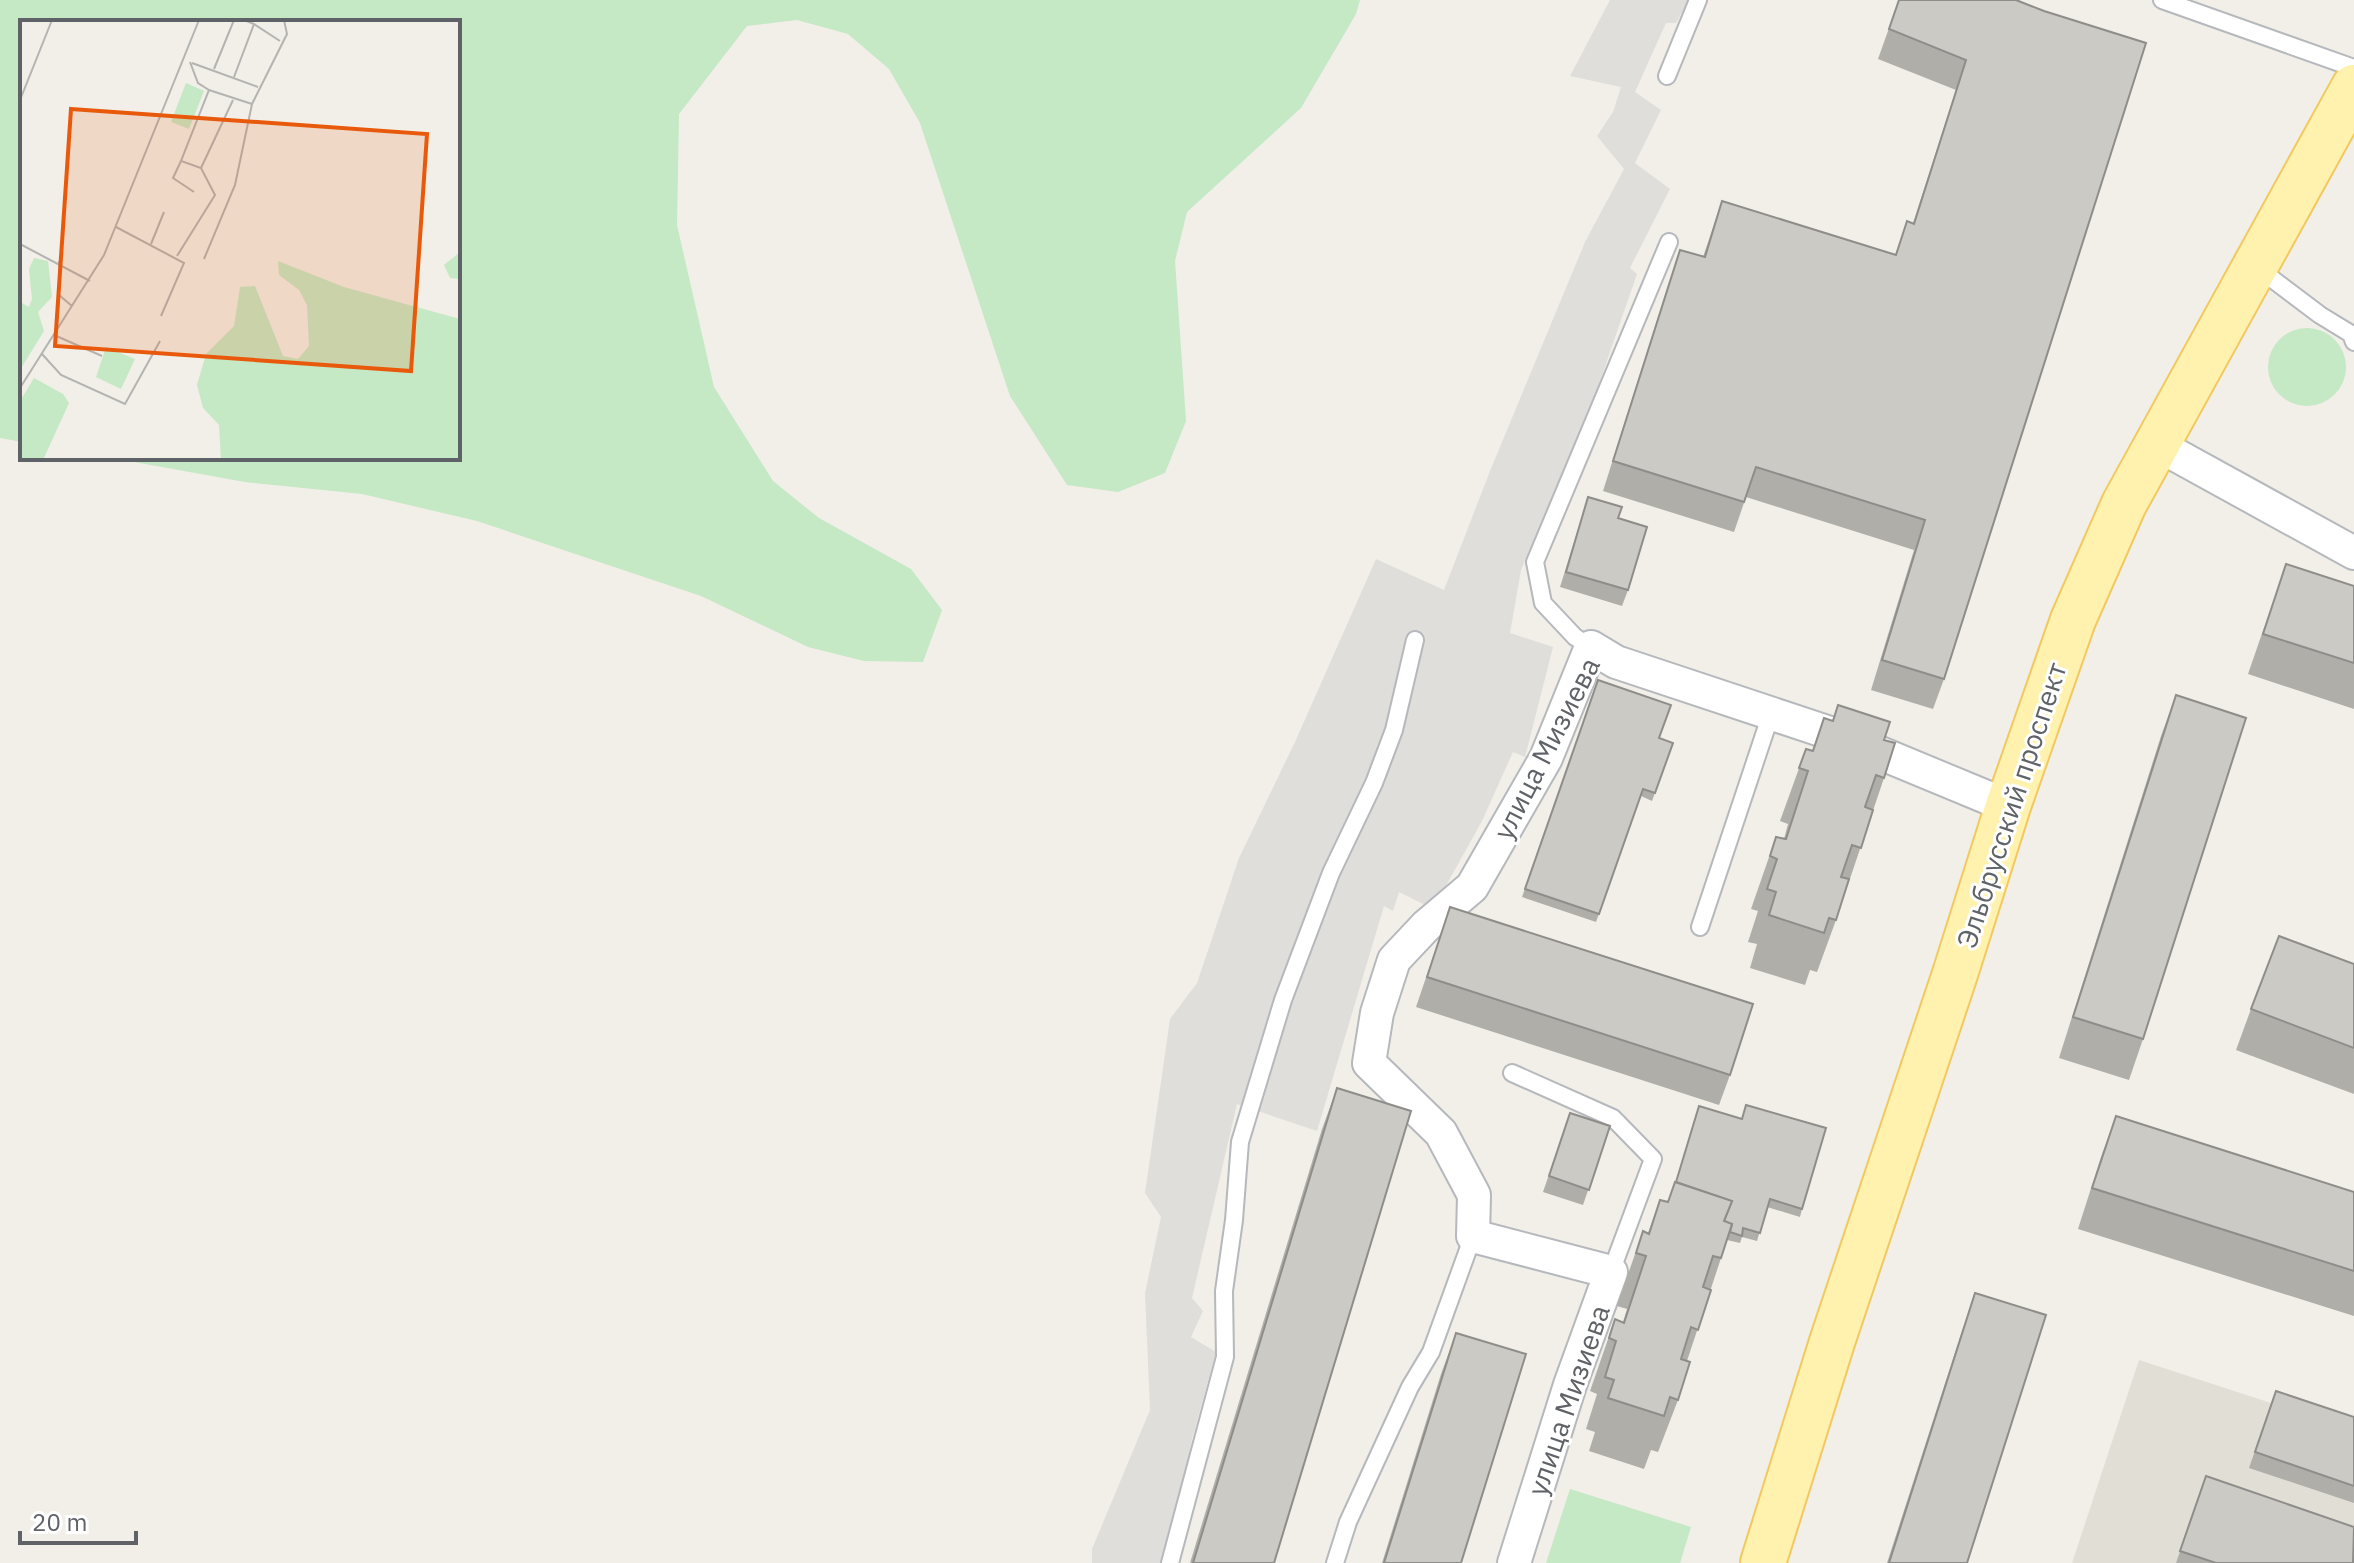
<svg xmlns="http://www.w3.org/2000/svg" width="2354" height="1563" viewBox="0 0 2354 1563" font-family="'IBM Plex Sans',sans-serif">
<rect width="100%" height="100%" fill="#f1efe8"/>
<polygon fill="#e0deda" points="1610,0 1689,0 1676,23 1666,23 1635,92 1661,110 1635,163 1670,189 1630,268 1637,274 1592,404 1521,570 1510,633 1553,647 1525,757 1513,752 1482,821 1433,909 1399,892 1393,911 1384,906 1317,1131 1237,1104 1192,1298 1203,1311 1191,1337 1216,1352 1192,1439 1175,1523 1165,1563 1092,1563 1092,1549 1150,1410 1145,1293 1161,1217 1145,1193 1170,1019 1197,983 1239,858 1295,742 1376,559 1444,590 1490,471 1585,242 1624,169 1597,136 1613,112 1621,87 1570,76"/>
<polygon fill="#e1ded6" points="2139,1360 2354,1430 2354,1563 2072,1563"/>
<g fill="#c5e8c5">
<polygon points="0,0 1360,0 1356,14 1301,108 1187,212 1175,261 1186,421 1165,473 1118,492 1067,485 1010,396 920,123 889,69 848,34 797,20 747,26 679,114 677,225 714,387 773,481 819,518 911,569 942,610 923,662 864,661 808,647 701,596 477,521 362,494 245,482 112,458 458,458 458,22 22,22 22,442 0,438"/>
<circle cx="2307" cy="367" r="39"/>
<polygon points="1570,1489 1691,1527 1680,1563 1546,1563"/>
</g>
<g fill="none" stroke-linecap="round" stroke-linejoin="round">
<g stroke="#b5b8bc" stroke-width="20">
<g id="lane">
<polyline points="2162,0 2354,68"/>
<polyline points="1667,76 1698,0"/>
<polyline points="2255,266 2320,315 2351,334 2354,342"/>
<polyline points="1591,647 1575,637 1543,603 1535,562 1669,242"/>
<polyline points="1700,927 1771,714"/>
<polyline points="1512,1073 1613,1118 1653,1159 1611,1272"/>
<polyline points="1170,1563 1225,1357 1224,1291 1234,1220 1240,1142 1283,1000 1331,873 1374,783 1394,730 1415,640"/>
<polyline points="1335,1563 1348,1522 1410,1387 1431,1352 1473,1236"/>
</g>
</g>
<g stroke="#b5b8bc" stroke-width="36">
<g id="street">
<polyline points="2156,444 2354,553"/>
<polyline points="1514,1563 1570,1385 1611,1272 1473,1236 1474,1195 1441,1133 1369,1063 1377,1013 1394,960 1426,926 1472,887 1546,758 1591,647 1616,662 1839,736 2008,806"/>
</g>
</g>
<g stroke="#f2c960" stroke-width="48">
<polyline id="primary" points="1763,1563 1832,1342 1955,974 2008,806 2073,620 2124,504 2354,87"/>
</g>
<use href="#lane" stroke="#fff" stroke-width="16"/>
<use href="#street" stroke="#fff" stroke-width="32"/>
<use href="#primary" stroke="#fff2af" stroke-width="44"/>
</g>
<g fill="#afaea9">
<polygon points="1899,0 2016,0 1944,679 1933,709 1871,690 1914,550 1746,497 1734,532 1603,491 1670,279 1680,250 1703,257 1722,201 1895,255 1907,221 1913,223 1956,90 1878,59"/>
<polygon points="1588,497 1618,518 1628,590 1622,606 1560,587"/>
<polygon points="2286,564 2354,586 2354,709 2248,674"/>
<polygon points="1598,680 1659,738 1673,743 1652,801 1641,796 1596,922 1522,897"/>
<polygon points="2176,695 2143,1039 2129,1080 2059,1058 2161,736"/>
<polygon points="1838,705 1884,740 1884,778 1836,920 1817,972 1810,970 1805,985 1750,968 1757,944 1748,942 1758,911 1751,909 1776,837 1784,839 1788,824 1780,821 1806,749 1812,751 1824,718 1832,721"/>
<polygon points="1450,907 1730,1075 1719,1105 1416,1007"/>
<polygon points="2354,964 2354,1094 2236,1050 2251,1009"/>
<polygon points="1337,1088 1274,1563 1190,1563 1322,1129"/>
<polygon points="1570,1113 1610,1126 1583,1205 1543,1192"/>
<polygon points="1696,1114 1802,1209 1800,1217 1767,1207 1757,1241 1742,1237 1740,1243 1727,1240 1687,1361 1678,1400 1658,1452 1651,1450 1644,1469 1589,1451 1595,1432 1586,1429 1597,1394 1590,1391 1615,1319 1623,1322 1627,1309 1617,1306 1643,1231 1648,1233 1660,1200 1668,1202 1676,1182"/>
<polygon points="2116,1116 2354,1192 2354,1316 2078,1229 2101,1157"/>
<polygon points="1975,1293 1967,1563 1887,1563 1961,1334"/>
<polygon points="1456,1333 1461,1563 1382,1563 1441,1374"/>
<polygon points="2276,1391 2354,1417 2354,1503 2249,1468"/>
<polygon points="2206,1476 2353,1563 2176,1563"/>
</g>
<g fill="#cccac5" stroke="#8f8d8a" stroke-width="2">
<polygon points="1899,0 2016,0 2044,11 2146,43 1944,679 1882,660 1925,520 1756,467 1744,502 1613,461 1680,250 1705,257 1722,201 1896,255 1907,221 1914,224 1966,60 1889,29"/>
<polygon points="1588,497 1622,507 1618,518 1647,527 1628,590 1566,572"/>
<polygon points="2286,564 2354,586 2354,663 2263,634"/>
<polygon points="1598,680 1671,705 1659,738 1673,743 1655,793 1643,789 1599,914 1525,889"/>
<polygon points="2176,695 2246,718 2143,1039 2073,1017"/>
<polygon points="1838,705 1890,722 1884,740 1895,743 1884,778 1876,775 1865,807 1873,810 1861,848 1852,845 1841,877 1849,879 1836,920 1829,918 1824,933 1769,915 1776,892 1767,889 1777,859 1770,856 1776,837 1786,839 1808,771 1799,768 1806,749 1813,751 1824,718 1833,721"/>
<polygon points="1450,907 1753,1004 1730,1075 1427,977"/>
<polygon points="2279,936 2354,964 2354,1048 2251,1009"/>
<polygon points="1337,1088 1411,1111 1274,1563 1193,1563"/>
<polygon points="1746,1105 1826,1128 1802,1209 1770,1199 1760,1233 1743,1228 1742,1236 1730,1232 1732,1224 1724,1221 1732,1201 1676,1182 1699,1106 1742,1119"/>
<polygon points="1570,1113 1610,1126 1589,1190 1549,1176"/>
<polygon points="2116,1116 2354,1192 2354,1271 2092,1188"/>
<polygon points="1675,1182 1732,1201 1724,1221 1732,1224 1721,1258 1713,1256 1703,1287 1711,1290 1698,1330 1691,1327 1681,1359 1690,1362 1678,1400 1670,1397 1664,1416 1608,1398 1614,1380 1605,1377 1616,1341 1609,1338 1615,1319 1624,1323 1646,1256 1636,1253 1643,1231 1649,1234 1660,1200 1668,1202"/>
<polygon points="1975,1293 2046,1315 1967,1563 1889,1563"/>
<polygon points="1456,1333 1526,1354 1461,1563 1384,1563"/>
<polygon points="2276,1391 2354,1417 2354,1486 2255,1452"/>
<polygon points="2206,1476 2354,1527 2353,1563 2216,1563 2180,1551"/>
</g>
<g text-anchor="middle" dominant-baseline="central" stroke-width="6" stroke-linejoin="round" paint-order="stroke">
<g font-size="28" fill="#5f6368" stroke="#fff">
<text transform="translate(1546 748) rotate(-63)">улица Мизиева</text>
<text transform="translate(2011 805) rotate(-72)">Эльбрусский проспект</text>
<text transform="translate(1568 1400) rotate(-71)">улица Мизиева</text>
</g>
</g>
<g transform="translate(20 20)">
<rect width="440" height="440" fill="#f1efe8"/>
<path d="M166,63l18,8 -15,38 -18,-7zM440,232v27l-10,-1 -6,-13zM14,238l14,3 4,36 -14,15 6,19 -24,39v-68l9,5 3,-8 -3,-30zM258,241l66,26 116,32v141h-239l-2,-35 -16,-17 -6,-23 9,-31 28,-28 6,-39 15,-1 28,70 15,3 11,-13 -2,-41 -8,-15 -20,-15zM86,327l29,12 -14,30 -25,-12zM14,358l29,16 6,9 -26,57h-23v-59z" fill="#c5e8c5"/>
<path fill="none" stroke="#b3b3b1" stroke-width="2" d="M234,4l26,17M170,42l8,21 11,7M172,43l66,24M194,49l20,-49M214,57l20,-53 -10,-4M0,80l32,-80M161,141l-8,17 21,14M181,148l32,-68M96,207l68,36 -23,53M0,224l70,37M131,224l13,-32M157,236l38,-61 -14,-27 -20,-7 28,-71 43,14 35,-70 -3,-14M184,239l31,-74 17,-81M39,241v34l13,11M34,315l48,21M22,334l19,21 64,29 35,-63M0,368l84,-133 95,-235"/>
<path fill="#e8590c" fill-opacity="0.15" stroke="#e8590c" stroke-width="4" d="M51,89l356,25 -16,237 -356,-25z"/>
<rect width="440" height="440" fill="none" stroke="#5f6368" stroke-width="4"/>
</g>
<path d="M20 1531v12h116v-12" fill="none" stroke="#5f6368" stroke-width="4"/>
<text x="32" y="1531" font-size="24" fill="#5f6368" stroke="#ffffff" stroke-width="6" paint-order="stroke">20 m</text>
</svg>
